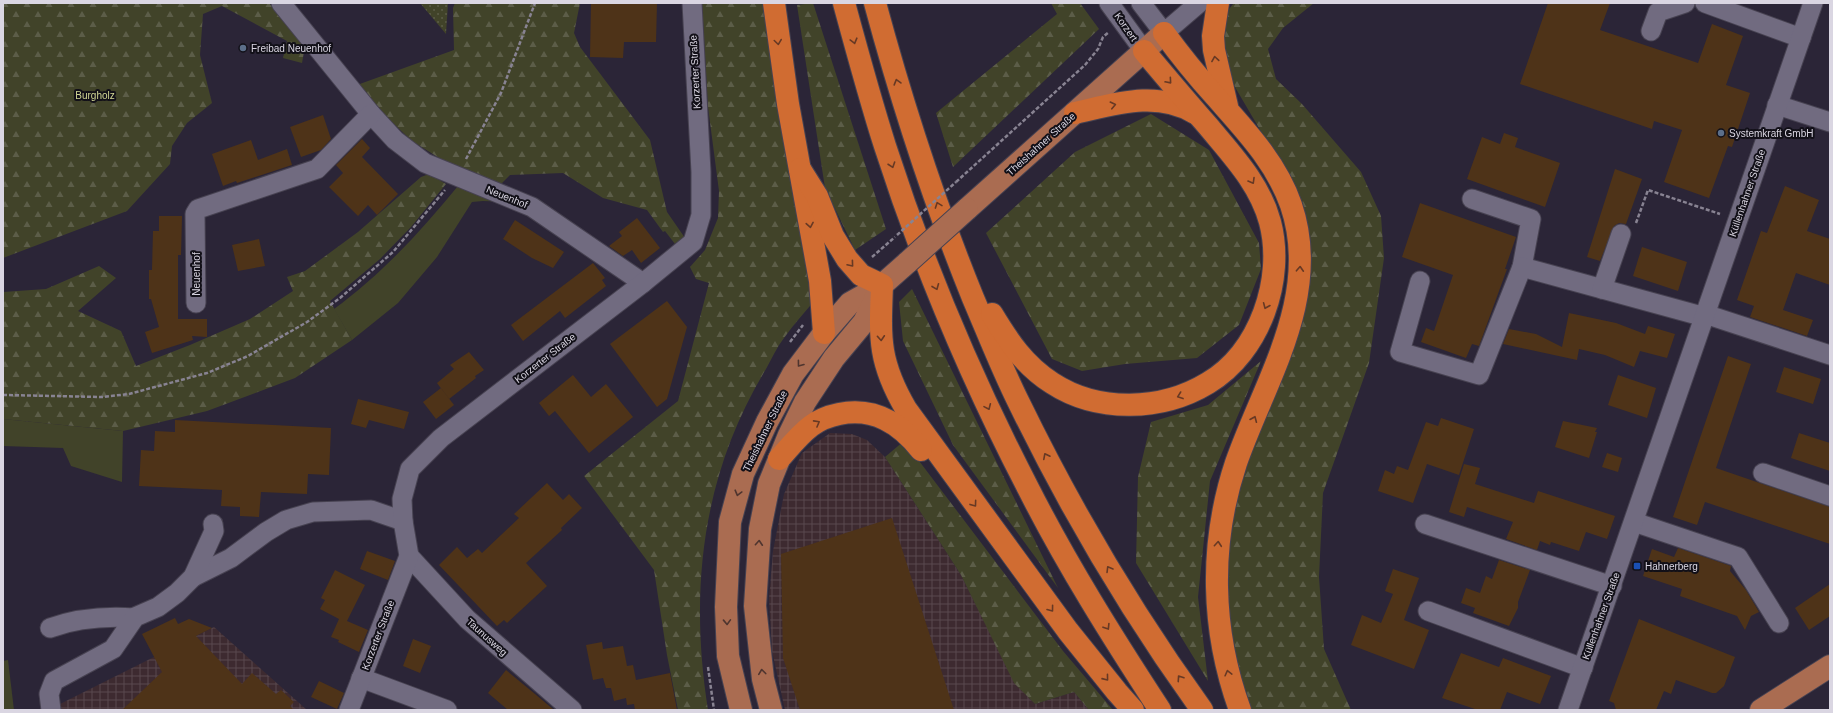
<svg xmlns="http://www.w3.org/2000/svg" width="1833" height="713" viewBox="0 0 1833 713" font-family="Helvetica,sans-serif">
<defs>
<pattern id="industrial-grid" width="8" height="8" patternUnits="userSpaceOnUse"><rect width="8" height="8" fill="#3d2a30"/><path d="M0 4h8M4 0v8" fill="none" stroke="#58484e"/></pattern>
<pattern id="forest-firs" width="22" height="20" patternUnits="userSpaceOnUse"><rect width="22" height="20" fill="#414329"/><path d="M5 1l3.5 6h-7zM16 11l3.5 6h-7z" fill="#5c5d48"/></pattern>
<pattern id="park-dots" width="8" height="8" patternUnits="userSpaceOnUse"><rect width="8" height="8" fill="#414329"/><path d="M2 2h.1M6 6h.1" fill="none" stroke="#5c5d48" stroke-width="1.8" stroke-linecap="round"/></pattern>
</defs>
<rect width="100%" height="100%" fill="#2b2537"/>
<g fill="url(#industrial-grid)">
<polygon points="830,433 852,434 867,440 885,457 961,575 1015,683 1035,704 1074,692 1089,710 785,710 772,651 769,599 773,551 784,494 802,453"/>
<polygon points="214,627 307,710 55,710 54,707"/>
</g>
<g fill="#414329">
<path d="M458,186l49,16 -24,-1 -11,1 -35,55 -39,46 -46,37 -18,-31c48,-35 87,-78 124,-123z"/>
<polygon points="3,419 123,431 122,482 71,466 63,448 3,446"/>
<polygon points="8,660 14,710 3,710 3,661"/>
</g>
<g fill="url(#forest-firs)">
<polygon points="3,3 269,3 305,46 302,63 283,58 287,41 222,6 203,14 200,55 212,103 187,123 172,146 170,164 127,211 3,258"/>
<polygon points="455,3 580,3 574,33 580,47 650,140 667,212 685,238 675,244 665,231 663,232 647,210 603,198 563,173 510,175 499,186 444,161 412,141 361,93 357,85 454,50 453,8"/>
<path d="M702,3h63l50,297c-10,12 -21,24 -31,38 -7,9 -12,20 -18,31 -64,106 -77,220 -58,341h-30l-11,-55 -13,-85 -70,-94 94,-75 31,-118 -13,-4 -6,-12 15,-17 13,-32 1,-27 -11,-84z"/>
<polygon points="813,3 886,229 855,250 825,188 797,5"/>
<polygon points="1051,3 1080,3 1099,29 953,167 936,113 1057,14"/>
<polygon points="1234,3 1314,3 1283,28 1268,49 1276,79 1302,104 1361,172 1381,216 1384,258 1369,363 1323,493 1319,577 1324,649 1351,710 1249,710 1225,616 1229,525 1242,472 1294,343 1286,174 1232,82 1221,34 1224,15"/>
<polygon points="1151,114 1209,150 1259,243 1261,269 1239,325 1197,358 1125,364 1082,371 1052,359 986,233 1075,152"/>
<polygon points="429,174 446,184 411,227 380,259 330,301 352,340 295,378 207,411 123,431 3,419 3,292 46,289 99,266 116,278 78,311 121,331 136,366 190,345 250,319 293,291 287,277 305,271 358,232 421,177"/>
<polygon points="912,289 1058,588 953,445 903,341 899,302"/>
<polygon points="1261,361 1210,481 1198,597 1208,681 1136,563 1138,477 1151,422 1208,405"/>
<polygon points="904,441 1063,651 1113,710 1089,710 1074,692 1035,704 1014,683 961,575 885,457"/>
</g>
<polygon fill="url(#park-dots)" points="420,3 448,3 446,34"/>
<g fill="#4e3318">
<polygon points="591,3 657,3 656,42 624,42 623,58 590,57"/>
<polygon points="1548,3 1610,3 1600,30 1698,63 1712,24 1743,36 1726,85 1750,93 1732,147 1728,146 1709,198 1664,182 1682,130 1654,121 1652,129 1520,84"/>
<polygon points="323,115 331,139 321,150 301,157 290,127"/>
<polygon points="1504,133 1518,138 1515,147 1560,163 1545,207 1467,179 1482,137 1500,144"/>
<polygon points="362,139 370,148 362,157 398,194 377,215 368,205 358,216 329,187 343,173 336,165"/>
<polygon points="251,140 258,160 287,149 292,165 237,183 236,181 223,186 212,154"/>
<polygon points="1615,169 1642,179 1626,224 1619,223 1614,226 1600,261 1587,257"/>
<polygon points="1785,186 1819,200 1807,231 1830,239 1830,285 1796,273 1783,310 1813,320 1807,336 1750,317 1754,306 1737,300 1761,231 1767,233"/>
<polygon points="1420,203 1516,237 1505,269 1507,269 1479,346 1472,344 1466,358 1421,342 1426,328 1434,331 1453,275 1402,257"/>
<polygon points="159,216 182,216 181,255 178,255 178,319 207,319 207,337 192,336 193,340 152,353 145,332 159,327 151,299 149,299 149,270 152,270 153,231 159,231"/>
<polygon points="637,218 660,248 641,263 632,250 623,256 609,246 622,236 619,232"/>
<polygon points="515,220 564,252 553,268 532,258 503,239"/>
<polygon points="259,239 265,266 238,271 232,245"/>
<polygon points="1642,247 1687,262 1678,291 1633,276"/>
<polygon points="593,263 605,278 602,280 606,286 565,318 560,311 523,341 511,325"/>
<polygon points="667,301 687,327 667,399 657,407 610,344"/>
<polygon points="1569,313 1616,323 1645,334 1648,326 1675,334 1667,358 1640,351 1634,367 1605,355 1579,349 1577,360 1503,344 1509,329 1536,334 1562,347"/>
<polygon points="469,352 484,370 475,376 476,378 449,399 437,383 454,369 450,365"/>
<polygon points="1728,356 1751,364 1716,468 1830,507 1830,544 1705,502 1697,525 1673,517"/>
<polygon points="1784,367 1821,379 1813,404 1776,392"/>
<polygon points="573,375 591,397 606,384 633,417 589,453 555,411 549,416 539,403"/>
<polygon points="1618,375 1656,388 1647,418 1608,405"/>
<polygon points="441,388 454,405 436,419 423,402"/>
<polygon points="358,399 409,412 404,429 369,420 366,428 351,424"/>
<polygon points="1441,418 1474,429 1459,475 1427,464 1413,503 1378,491 1385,470 1394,474 1397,466 1408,470 1426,422 1438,426"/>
<polygon points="175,420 331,428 329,475 308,474 307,494 261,492 259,517 240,516 240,507 221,506 222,490 139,486 141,450 154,451 155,431 175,432"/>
<polygon points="1563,421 1597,428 1595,432 1597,432 1589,458 1555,447"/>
<polygon points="1799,433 1830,443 1830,471 1791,458"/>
<polygon points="1607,453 1622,458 1618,472 1602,467"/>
<polygon points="1464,464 1480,468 1475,484 1534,503 1538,491 1615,516 1607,539 1586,532 1579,551 1551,542 1550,545 1540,541 1537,550 1506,539 1513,522 1467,507 1464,517 1449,512"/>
<polygon points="547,483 563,500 569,494 582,508 561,528 562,530 526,563 547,586 507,623 504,620 497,626 439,565 457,547 467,558 478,549 482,553 519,518 514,514"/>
<polygon points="892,518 954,710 800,710 783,658 781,554"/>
<polygon points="1678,548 1731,566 1730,571 1746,590 1759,612 1751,616 1745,630 1737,616 1680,596 1682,589 1643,576 1652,549 1674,557"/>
<polygon points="367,551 395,561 388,580 360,569"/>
<polygon points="1499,560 1530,570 1518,602 1518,608 1509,626 1473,613 1475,608 1461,603 1466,588 1480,593 1486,576 1492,579"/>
<polygon points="1393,569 1419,578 1404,620 1429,630 1414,669 1351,645 1362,615 1381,623 1393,594 1385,591"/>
<polygon points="335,570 365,585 347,621 368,630 359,652 338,642 339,640 331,637 339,619 320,609 325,600 321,598"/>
<polygon points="1830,584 1830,616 1809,630 1795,608"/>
<polygon points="175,618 178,624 189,619 212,628 196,636 242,684 252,673 276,694 281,690 294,702 290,706 294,710 122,710 162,672 142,634"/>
<polygon points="1639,619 1735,657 1724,686 1716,693 1712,693 1676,680 1671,694 1664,691 1656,710 1616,710 1614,703 1609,701"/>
<polygon points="413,639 431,646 420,673 403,666"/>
<polygon points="602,642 603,649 623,646 627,666 633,665 636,680 670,673 677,710 635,710 634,704 627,705 626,698 614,701 611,688 606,688 603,678 593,680 586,645"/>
<polygon points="1461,653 1499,667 1503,658 1551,676 1540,704 1507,692 1500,710 1478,710 1442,698"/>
<polygon points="506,670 535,694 554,710 508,710 488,693"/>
<polygon points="319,681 344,693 337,709 311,697"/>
</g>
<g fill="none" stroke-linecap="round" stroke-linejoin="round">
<g stroke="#474251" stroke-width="21">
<g id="minor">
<polyline points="281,3 371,114 395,140 425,163 532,207 643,283"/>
<polyline points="1109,3 1144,51"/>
<polyline points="1141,3 1164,33 1199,3"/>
<polyline points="1705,3 1801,38"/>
<polyline points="1651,31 1658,12 1685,3"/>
<polyline points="1777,105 1830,122"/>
<polyline points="1472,199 1531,219 1522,267"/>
<polyline points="1420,281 1400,352 1479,375 1522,267 1705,317"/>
<polyline points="1602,289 1621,234"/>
<polyline points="196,303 195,214 198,209 317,169 371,114"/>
<polyline points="1705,314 1830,355"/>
<polyline points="1763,473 1830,496"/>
<polyline points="1634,522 1738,557 1779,623"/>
<polyline points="1425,524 1612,586"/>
<polyline points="409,556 467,619 572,710"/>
<polyline points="193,577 231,558 266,532 286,520 313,512 371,510 403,521"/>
<polyline points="1428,611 1583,668"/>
<path d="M50,628c28,-10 55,-12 84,-10"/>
<polyline points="361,678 447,710"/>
<polyline points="51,710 49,694 54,681 113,649 135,617 158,607 177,593 193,577 214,531 213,524"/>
<polyline points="349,710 409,556 403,521 402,499 410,469 441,438 643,283 693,242 701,215 701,172 692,3"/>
<polyline points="1568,710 1813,3"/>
</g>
</g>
<g stroke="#474251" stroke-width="24">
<g id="major">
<polyline points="967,209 1164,33"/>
<polyline points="741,710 728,656 726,607 730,522 743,474 767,422 793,374 824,333 850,303 882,285 908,262"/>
<polyline points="771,710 763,679 755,606 760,529 769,484 789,435 805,402 834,358 864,322 882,285"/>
<polyline points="1761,710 1830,666"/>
</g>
</g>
<g stroke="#474251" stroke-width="24">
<g id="highway">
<polyline points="774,3 788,104 820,281 824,333"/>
<path d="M844,3c13,48 26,96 41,143 38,118 86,232 143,342 39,77 85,150 132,222"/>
<path d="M875,3c27,100 59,199 98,295 15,35 29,71 46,105 52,107 113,210 183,307"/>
<polyline points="1218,3 1213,36 1214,50 1227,106"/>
<path d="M1164,33c16,22 33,43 51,63 30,34 61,66 76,109 31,91 -26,175 -55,258 -27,81 -25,167 4,247"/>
<path d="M1075,113c40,-9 82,-23 120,0"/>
<path d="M800,169l17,27 16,40 14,23 14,16 21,10c-2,53 -4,76 24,124l162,222 49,61 16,18"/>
<path d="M992,314c17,28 32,51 60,69 46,30 110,28 156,0 52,-31 77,-104 62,-161 -10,-38 -38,-67 -62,-96 -22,-25 -43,-50 -64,-75"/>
<path d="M779,459c10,-11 20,-24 32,-33 8,-6 18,-10 28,-12 35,-7 61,9 82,36"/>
</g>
</g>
<g stroke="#888392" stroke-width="2.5" stroke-dasharray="4 2" stroke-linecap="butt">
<polyline points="466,159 501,93 535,3"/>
<polyline points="956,182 1085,65 1098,49 1103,37 1109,32"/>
<polyline points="1636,223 1648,190 1720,214"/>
<polyline points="872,257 895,237"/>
<polyline points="790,342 803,325"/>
<polyline points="3,395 102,397 129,394 207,373 248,356 307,322 340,298 393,252 445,190"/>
<polyline points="708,667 714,710"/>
</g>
<use href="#minor" stroke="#716b80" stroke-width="19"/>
<use href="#major" stroke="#aa6c51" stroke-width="22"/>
<use href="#highway" stroke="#d06c32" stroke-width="22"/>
<g stroke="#474251" stroke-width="24" stroke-linecap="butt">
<polyline id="major-bridge" points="908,262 967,209"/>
</g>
<polyline stroke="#888392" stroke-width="2.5" stroke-dasharray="4 2" stroke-linecap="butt" points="897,235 956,182"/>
<use href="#major-bridge" stroke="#aa6c51" stroke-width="22"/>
</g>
<defs><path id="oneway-chevron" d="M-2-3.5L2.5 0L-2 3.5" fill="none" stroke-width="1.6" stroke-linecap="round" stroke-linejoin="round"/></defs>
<g stroke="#673924">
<use href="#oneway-chevron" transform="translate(854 41) rotate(75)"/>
<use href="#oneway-chevron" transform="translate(778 42) rotate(82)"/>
<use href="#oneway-chevron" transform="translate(1215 59) rotate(-99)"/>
<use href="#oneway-chevron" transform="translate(1169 81) rotate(49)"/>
<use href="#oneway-chevron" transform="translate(897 82) rotate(-106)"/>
<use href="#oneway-chevron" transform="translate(1113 105) rotate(-13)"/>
<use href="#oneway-chevron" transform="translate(892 165) rotate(71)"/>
<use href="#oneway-chevron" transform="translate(1252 181) rotate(60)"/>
<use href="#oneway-chevron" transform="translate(938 205) rotate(-110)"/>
<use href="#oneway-chevron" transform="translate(810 225) rotate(80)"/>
<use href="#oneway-chevron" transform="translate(851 264) rotate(50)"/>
<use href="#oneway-chevron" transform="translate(1300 269) rotate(-87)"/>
<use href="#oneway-chevron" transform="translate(936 287) rotate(68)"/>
<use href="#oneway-chevron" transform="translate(1266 306) rotate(113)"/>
<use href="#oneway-chevron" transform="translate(881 338) rotate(86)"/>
<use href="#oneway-chevron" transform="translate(1180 396) rotate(160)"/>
<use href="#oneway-chevron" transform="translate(988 407) rotate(66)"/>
<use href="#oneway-chevron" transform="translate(1254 419) rotate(-67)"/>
<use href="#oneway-chevron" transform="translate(817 423) rotate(-29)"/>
<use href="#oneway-chevron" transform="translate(1046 456) rotate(-117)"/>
<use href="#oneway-chevron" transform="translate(974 504) rotate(54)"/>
<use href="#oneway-chevron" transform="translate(1218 544) rotate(-85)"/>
<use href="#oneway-chevron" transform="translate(1109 569) rotate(-121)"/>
<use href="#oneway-chevron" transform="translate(1051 609) rotate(53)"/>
<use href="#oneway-chevron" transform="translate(1107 627) rotate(58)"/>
<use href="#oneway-chevron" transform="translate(1228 673) rotate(-104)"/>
<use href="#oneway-chevron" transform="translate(1106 678) rotate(51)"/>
<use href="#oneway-chevron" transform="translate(1180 678) rotate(-124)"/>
</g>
<g stroke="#4f352f">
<use href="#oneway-chevron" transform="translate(800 364) rotate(127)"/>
<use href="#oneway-chevron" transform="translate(738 493) rotate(105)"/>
<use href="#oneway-chevron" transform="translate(759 543) rotate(-86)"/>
<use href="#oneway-chevron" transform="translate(727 622) rotate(88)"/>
<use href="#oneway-chevron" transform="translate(762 672) rotate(-97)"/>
</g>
<g fill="#5c6f8a" stroke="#121018" stroke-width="1.5">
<circle cx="243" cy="48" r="4"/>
<circle cx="1721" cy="133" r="4"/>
</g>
<rect fill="#1a4fb4" stroke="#121018" stroke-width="1.5" x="1633" y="562" width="8" height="8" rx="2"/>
<g text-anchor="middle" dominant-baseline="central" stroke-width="4" stroke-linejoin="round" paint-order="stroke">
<g font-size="10" fill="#dad6e2" stroke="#121018">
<text transform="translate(1126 27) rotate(55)">Korzert</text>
<text transform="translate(695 72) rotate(-93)">Korzerter Straße</text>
<text transform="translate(1041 144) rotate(-42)">Theishahner Straße</text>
<text transform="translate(1747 193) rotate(-71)">Küllenhahner Straße</text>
<text transform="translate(507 197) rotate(22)">Neuenhof</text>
<text transform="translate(196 274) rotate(-90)">Neuenhof</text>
<text transform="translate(545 358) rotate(-38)">Korzerter Straße</text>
<text transform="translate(765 431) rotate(-64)">Theishahner Straße</text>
<text transform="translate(1601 616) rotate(-70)">Küllenhahner Straße</text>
<text transform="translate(378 635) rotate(-69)">Korzerter Straße</text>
<text transform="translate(487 637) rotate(42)">Taunusweg</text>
</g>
<g font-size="10" fill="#dad6e2" stroke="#121018" text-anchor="start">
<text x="251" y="48">Freibad Neuenhof</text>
<text x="1729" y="133">Systemkraft GmbH</text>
<text x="1645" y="566">Hahnerberg</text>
</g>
<g font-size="10" fill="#d1d694" stroke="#121018">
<text x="95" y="95">Burgholz</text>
</g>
</g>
<rect width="1833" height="713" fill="none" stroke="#dad6e2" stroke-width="8"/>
</svg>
